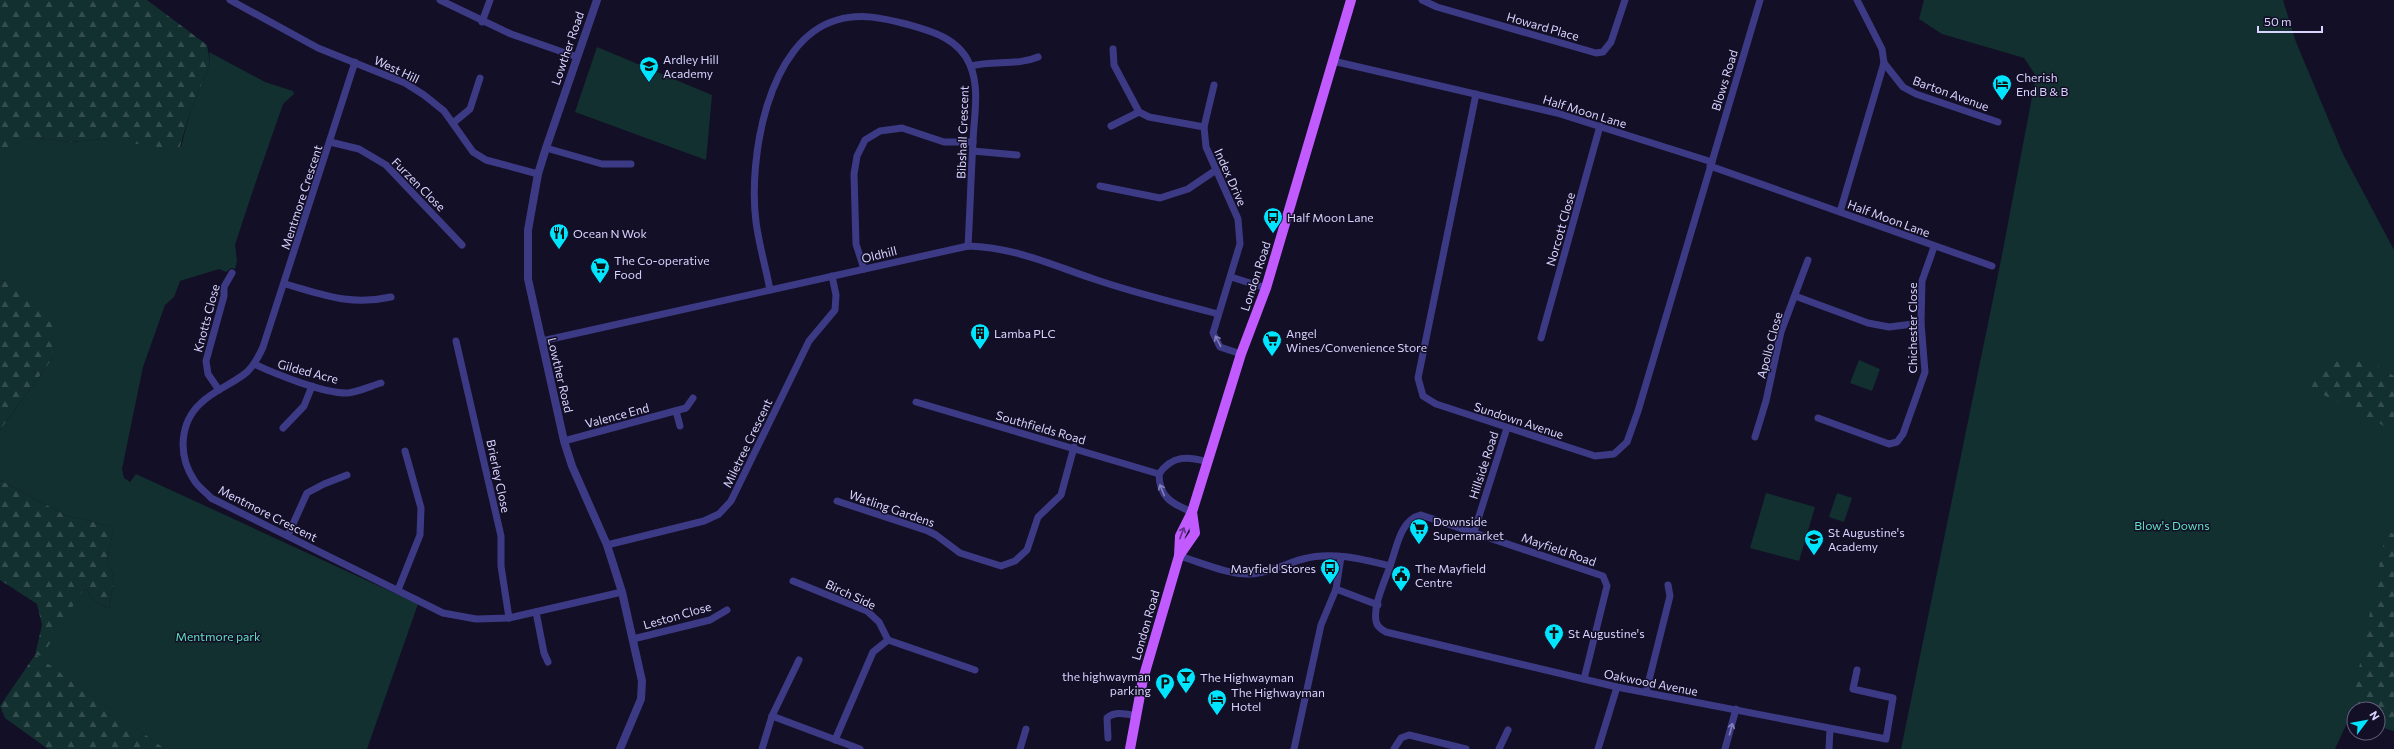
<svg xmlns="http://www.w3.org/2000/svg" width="2394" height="749" viewBox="0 0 2394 749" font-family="Commissioner,sans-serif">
<defs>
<pattern id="forest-firs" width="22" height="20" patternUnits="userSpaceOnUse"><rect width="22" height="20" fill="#12302f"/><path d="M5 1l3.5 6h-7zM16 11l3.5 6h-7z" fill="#344d4e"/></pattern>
</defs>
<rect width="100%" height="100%" fill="#130f26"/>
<g fill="#12302f">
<polygon points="1924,0 2283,0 2296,42 2343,154 2394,250 2394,731 2378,726 2378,709 2354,709 2354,720 2349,719 2335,749 1901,749 2002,255 2036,76 2024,58 1942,34 1919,19"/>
<polygon points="597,47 712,95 706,160 575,112"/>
<polygon points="209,52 265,82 293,91 294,94 283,104 253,190 235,245 237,261 235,269 231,268 226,272 219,269 180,281 174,297 165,305 143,367 122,469 124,478 130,482 136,474 418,604 367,749 165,749 35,655 81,593 87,589 92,599 109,609 114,577 107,560 114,527 65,515 0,480 0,430 55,355 6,280 0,281 0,155 7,147 31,137 71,142 102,139 181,147 190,112 210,64"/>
<polygon points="1859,360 1880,369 1872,391 1850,383"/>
<polygon points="1766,493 1815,507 1799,561 1750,548"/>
<polygon points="1837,493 1852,498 1844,522 1829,517"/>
</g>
<g fill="url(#forest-firs)">
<polygon points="0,0 147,0 207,45 210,64 190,112 179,150 102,139 71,142 31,137 8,147 0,155"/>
<polygon points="6,280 43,305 56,330 55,355 0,430 0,281"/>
<polygon points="2363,357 2394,376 2394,431 2304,385 2322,363"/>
<polygon points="0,480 65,515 114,527 107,560 114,577 109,609 92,599 87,589 81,593 42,656 36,655 165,749 48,749 5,718 0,706 35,655 42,625 37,604 0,580"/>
<polygon points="2386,531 2394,534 2394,731 2378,726 2378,709 2354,709 2354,720 2349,719"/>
</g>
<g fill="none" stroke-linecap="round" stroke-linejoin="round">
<g stroke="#3d3a85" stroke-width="7">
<polyline points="230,0 318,48 405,83 424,95 444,111 473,152 486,160 538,174"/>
<polyline points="440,0 511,34 577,57"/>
<polyline points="1422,0 1437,7 1596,53 1603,52 1611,42 1625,0"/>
<polyline points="482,22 490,0"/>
<polyline points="1113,49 1114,65 1139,112 1149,117 1204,127"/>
<polyline points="1333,61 1557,113 1712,162"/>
<path d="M355,62l-92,285c-4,9 -9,18 -16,25 -14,12 -33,18 -46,31 -22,20 -23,53 -7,77 4,7 12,12 17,18l232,115 33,6 33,-1 113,-26"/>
<polyline points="1884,63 1903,87 1916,94 1998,122"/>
<path d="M971,66c22,-6 46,0 67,-9"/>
<polyline points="1214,85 1204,127 1206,147 1238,219 1240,244 1213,333 1220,347 1241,354"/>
<polyline points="1476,94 1418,378 1423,396 1436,404 1595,456 1614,454 1627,442 1638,411 1760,0"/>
<polyline points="453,123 470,109 480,78"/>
<polyline points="1111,126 1139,112"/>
<polyline points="330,142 359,149 386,165 462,245"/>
<polyline points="546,148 602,164 631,164"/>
<polyline points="973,151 1017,155"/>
<polyline points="1710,166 1992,266"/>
<polyline points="1100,186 1160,198 1188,189 1216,170"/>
<polyline points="1840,212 1884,63 1882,49 1857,0"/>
<polyline points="864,269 856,244 854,174 857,156 865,140 880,131 902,128 944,142 973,142"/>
<polyline points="1231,277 1266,288"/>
<path d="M285,284c39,11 65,22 106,13"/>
<path d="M770,290c-4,-22 -11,-45 -14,-68 -8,-62 11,-182 81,-202 24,-7 46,-2 69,4 25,7 53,14 64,41 10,23 4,51 3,76 -2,35 -3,70 -5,105"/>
<polyline points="1795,296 1868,323 1889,327 1921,323"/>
<polyline points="1541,338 1600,126"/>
<polyline points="456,341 501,536 501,566 509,618"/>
<path d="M542,341l426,-95c49,2 81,18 126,33 40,14 83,24 124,35"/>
<path d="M254,364c21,10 71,30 94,29 10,-1 23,-7 33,-10"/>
<polyline points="219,390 208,374 206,361 224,296 224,287 232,273"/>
<polyline points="916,402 1159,474"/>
<polyline points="676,411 680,426"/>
<polyline points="1818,418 1889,444 1897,442 1903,434 1925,372 1921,323 1922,281 1934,247"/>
<polyline points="283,428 304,406 312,386"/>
<polyline points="1755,437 1766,401 1781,332 1808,260"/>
<polyline points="564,441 686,408 693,398"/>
<polyline points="837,501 928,531 936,535 960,553 1001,566 1015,561 1027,550 1038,517 1061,495 1074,447"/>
<path d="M1192,512c-20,-8 -33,-15 -33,-38 13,-19 29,-18 49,-12"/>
<polyline points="1474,532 1507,428"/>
<polyline points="288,535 307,493 324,484 347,475"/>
<polyline points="607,545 704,521 719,514 731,501 809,341 835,310 836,295 832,276"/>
<path d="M1179,556c21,6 50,19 71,18 20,-1 34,-10 53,-15 28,-8 59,0 87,7 7,-19 10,-46 31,-51l182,61 4,10 -23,93"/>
<path d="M1390,566c-5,15 -17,39 -14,55 1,6 6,9 10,11l231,55 269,52 7,-41 -40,-9 4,-19"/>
<polyline points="793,581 867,611 879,622 888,640"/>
<polyline points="1336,589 1378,605"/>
<polyline points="398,590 420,535 421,508 405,451"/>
<polyline points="536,612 544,653 548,662"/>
<polyline points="633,639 710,620 727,610"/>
<polyline points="1646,692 1670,596 1668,585"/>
<polyline points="772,716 860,749"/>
<path d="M1108,738l-1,-20c8,-7 19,-4 29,-2"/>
<polyline points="835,740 873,652 888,640 975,670"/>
<polyline points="762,749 772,716 799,660"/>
<polyline points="1020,749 1026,729"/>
<polyline points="1294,749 1321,625 1336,589 1341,557"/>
<polyline points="1394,749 1401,738 1409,735 1466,749"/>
<polyline points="1499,749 1508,730"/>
<polyline points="1598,749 1617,687"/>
<polyline points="1725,749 1736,709"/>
<polyline points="1829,749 1830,729"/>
</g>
<polyline stroke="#3d3a85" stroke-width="8" points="597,0 546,148 538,174 528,230 528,279 564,441 572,466 607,545 622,592 642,681 641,699 620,749"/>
<g stroke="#c25bff" stroke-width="10">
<polyline points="1179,556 1195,533 1192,512"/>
<polyline points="1130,749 1143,679 1179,556 1180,536 1192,512 1241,354 1266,288 1351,0"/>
</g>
</g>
<defs><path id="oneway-shaft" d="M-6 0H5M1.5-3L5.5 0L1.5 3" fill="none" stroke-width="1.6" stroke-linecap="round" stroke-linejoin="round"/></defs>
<g stroke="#837fbc">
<use href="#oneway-shaft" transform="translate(1218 341) rotate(-117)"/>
<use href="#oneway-shaft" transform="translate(1162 490) rotate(-112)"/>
<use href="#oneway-shaft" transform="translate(1731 729) rotate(-75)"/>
</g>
<use stroke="#623188" href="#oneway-shaft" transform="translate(1182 533) rotate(-69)"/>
<defs>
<g id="school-pin" transform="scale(1)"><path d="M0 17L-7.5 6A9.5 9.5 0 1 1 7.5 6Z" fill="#00e5ff" stroke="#130f26"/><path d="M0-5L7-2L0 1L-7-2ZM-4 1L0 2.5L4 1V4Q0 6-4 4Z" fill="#111"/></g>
<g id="hotel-pin" transform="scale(1)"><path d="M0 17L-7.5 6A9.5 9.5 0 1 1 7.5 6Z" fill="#00e5ff" stroke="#130f26"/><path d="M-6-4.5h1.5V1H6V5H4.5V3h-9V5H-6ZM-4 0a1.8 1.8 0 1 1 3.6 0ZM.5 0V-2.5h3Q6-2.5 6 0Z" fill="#111"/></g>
<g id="bus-pin" transform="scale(1)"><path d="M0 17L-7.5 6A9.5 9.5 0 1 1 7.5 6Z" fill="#00e5ff" stroke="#130f26"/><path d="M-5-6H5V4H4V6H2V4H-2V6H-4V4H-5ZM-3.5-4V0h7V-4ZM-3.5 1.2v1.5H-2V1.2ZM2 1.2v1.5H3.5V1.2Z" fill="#111"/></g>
<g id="restaurant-pin" transform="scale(1)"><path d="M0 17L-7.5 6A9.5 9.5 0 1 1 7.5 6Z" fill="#00e5ff" stroke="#130f26"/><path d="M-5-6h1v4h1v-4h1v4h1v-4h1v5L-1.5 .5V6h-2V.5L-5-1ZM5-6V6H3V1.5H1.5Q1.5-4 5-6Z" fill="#111"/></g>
<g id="supermarket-pin" transform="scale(1)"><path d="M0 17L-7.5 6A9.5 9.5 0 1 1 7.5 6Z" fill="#00e5ff" stroke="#130f26"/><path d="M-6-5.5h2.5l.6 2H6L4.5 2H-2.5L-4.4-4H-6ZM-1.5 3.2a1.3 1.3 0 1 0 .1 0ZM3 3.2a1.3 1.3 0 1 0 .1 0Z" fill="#111"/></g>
<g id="building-pin" transform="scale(1)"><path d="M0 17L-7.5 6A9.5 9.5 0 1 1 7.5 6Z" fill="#00e5ff" stroke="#130f26"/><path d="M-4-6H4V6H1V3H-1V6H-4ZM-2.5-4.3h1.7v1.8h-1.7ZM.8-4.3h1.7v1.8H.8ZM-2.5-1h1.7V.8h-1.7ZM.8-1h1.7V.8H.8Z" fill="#111"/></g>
<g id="civic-pin" transform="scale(1)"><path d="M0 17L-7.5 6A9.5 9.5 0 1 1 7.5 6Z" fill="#00e5ff" stroke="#130f26"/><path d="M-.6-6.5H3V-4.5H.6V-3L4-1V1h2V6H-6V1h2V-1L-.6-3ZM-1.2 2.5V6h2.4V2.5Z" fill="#111"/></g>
<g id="church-pin" transform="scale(1)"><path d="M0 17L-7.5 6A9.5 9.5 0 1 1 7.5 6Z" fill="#00e5ff" stroke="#130f26"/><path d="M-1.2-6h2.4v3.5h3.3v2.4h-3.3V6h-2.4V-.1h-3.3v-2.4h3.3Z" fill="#111"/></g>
<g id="bar-pin" transform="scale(1)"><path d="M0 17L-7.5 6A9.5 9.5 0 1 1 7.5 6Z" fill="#00e5ff" stroke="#130f26"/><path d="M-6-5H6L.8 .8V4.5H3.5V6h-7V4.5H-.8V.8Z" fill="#111"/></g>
<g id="parking-pin" transform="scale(1)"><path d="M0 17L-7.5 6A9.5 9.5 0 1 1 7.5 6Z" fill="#00e5ff" stroke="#130f26"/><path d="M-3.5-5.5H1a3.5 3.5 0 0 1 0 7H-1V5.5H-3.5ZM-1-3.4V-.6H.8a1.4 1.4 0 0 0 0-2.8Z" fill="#111"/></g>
</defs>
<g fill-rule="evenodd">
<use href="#school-pin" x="649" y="66"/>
<use href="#hotel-pin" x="2002" y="84"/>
<use href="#bus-pin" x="1273" y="217"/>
<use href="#restaurant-pin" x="559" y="233"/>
<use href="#supermarket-pin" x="600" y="267"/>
<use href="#building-pin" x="980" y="333"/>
<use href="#supermarket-pin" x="1272" y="340"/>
<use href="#supermarket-pin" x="1419" y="528"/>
<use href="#school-pin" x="1814" y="539"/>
<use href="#bus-pin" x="1330" y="568"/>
<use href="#civic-pin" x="1401" y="575"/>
<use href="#church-pin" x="1554" y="633"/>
<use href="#bar-pin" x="1186" y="677"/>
<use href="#parking-pin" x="1165" y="683"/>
<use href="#hotel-pin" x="1217" y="699"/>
</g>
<g text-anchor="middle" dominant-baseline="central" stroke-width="3" stroke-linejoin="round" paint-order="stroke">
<g font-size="12" fill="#d9d4ff" stroke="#130f26">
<text transform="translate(1543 26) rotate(16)">Howard Place</text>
<text transform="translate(567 48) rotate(-71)">Lowther Road</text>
<text transform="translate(397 69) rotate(25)">West Hill</text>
<text transform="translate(1724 80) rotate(-73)">Blows Road</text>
<text transform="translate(1951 93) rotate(20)">Barton Avenue</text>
<text transform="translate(1585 111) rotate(17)">Half Moon Lane</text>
<text transform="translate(962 132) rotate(-88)">Bibshall Crescent</text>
<text transform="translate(1231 177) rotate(66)">Index Drive</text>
<text transform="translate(419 184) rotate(45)">Furzen Close</text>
<text transform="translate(301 197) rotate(-72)">Mentmore Crescent</text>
<text transform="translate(1889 218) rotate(20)">Half Moon Lane</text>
<text transform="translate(1560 229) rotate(-74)">Norcott Close</text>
<text transform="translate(879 254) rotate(-14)">Oldhill</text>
<text transform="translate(1255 276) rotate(-72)">London Road</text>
<text transform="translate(206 318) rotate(-75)">Knotts Close</text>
<text transform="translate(1912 328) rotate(-90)">Chichester Close</text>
<text transform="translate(1769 345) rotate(-75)">Apollo Close</text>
<text transform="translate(308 371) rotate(15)">Gilded Acre</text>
<text transform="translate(561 375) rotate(77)">Lowther Road</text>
<text transform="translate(617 415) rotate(-15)">Valence End</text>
<text transform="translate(1519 420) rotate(18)">Sundown Avenue</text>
<text transform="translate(1041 427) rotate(16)">Southfields Road</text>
<text transform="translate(747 443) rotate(-64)">Miletree Crescent</text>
<text transform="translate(1483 465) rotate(-72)">Hillside Road</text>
<text transform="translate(499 476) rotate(78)">Brierley Close</text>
<text transform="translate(892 508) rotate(19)">Watling Gardens</text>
<text transform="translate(268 513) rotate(27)">Mentmore Crescent</text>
<text transform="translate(1559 549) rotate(19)">Mayfield Road</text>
<text transform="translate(851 594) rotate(25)">Birch Side</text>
<text transform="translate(677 615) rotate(-16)">Leston Close</text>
<text transform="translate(1145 625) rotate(-74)">London Road</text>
<text transform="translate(1651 682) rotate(11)">Oakwood Avenue</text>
</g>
<g font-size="12" fill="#d9d4ff" stroke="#130f26" text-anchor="start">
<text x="663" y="59">Ardley Hill<tspan x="663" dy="14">Academy</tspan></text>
<text x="2016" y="77">Cherish<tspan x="2016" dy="14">End B &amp; B</tspan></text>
<text x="1287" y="217">Half Moon Lane</text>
<text x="573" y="233">Ocean N Wok</text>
<text x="614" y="260">The Co-operative<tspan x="614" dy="14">Food</tspan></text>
<text x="994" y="333">Lamba PLC</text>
<text x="1286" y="333">Angel<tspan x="1286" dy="14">Wines/Convenience Store</tspan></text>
<text x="1433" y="521">Downside<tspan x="1433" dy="14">Supermarket</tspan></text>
<text x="1828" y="532">St Augustine's<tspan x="1828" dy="14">Academy</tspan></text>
<text x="1316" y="568" text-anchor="end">Mayfield Stores</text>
<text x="1415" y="568">The Mayfield<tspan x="1415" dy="14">Centre</tspan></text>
<text x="1568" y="633">St Augustine's</text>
<text x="1151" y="676" text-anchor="end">the highwayman<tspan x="1151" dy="14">parking</tspan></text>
<text x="1200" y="677">The Highwayman</text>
<text x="1231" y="692">The Highwayman<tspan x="1231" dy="14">Hotel</tspan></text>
</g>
<g font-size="12" fill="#5fe0c0" stroke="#130f26">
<text x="2172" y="525">Blow's Downs</text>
<text x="218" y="636">Mentmore park</text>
</g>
</g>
<g transform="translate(2366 721) rotate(58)"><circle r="19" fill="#130f26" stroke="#625e7d"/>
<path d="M0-3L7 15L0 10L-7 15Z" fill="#00e5ff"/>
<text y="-6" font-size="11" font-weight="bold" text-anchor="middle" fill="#d9d4ff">N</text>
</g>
<path d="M2258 26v6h64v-6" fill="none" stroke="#d9d4ff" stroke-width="2"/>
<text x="2264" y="26" font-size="12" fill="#d9d4ff" stroke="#130f26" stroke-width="3" paint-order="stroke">50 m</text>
</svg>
